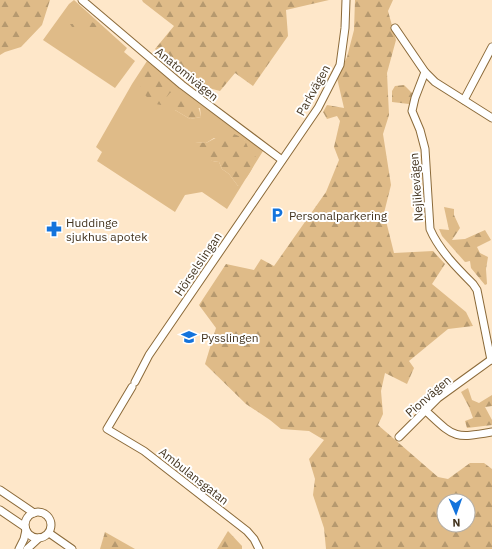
<svg xmlns="http://www.w3.org/2000/svg" width="492" height="549" viewBox="0 0 492 549" font-family="'IBM Plex Sans',sans-serif">
<defs>
<pattern id="forest-firs" width="22" height="20" patternUnits="userSpaceOnUse"><rect width="22" height="20" fill="#dfbb88"/><path d="M5 1l3.5 6h-7zM16 11l3.5 6h-7z" fill="#b6996f"/></pattern>
</defs>
<rect width="100%" height="100%" fill="#fee7c9"/>
<g fill="#dfbb88" fill-rule="evenodd">
<polygon points="74,0 127,48 124,52 135,61 115,88 43,40 69,4"/>
<path d="M147,61l32,27 84,63 -36,58 -25,-17 -17,3 -10,17 -78,-51 5,-9 -6,-5 36,-63zM200,108l1,9 -11,2 -15,-9zM214,138l30,2 5,13 -11,33 -9,-12 -7,-5 -3,-7c-12,0 -17,-11 -24,-20l11,1z"/>
</g>
<g fill="url(#forest-firs)" fill-rule="evenodd">
<polygon points="0,0 50,0 42,25 21,47 5,52 0,55"/>
<polygon points="142,0 329,0 286,10 288,36 253,86 235,73 220,91 197,85 155,49 174,26 143,2"/>
<path d="M355,0h38l-5,11 8,29 -9,33 2,42 -6,19 8,51 -7,28 10,40 39,-2 12,13 -13,20 34,28 7,14 -25,3 -39,32 5,7 -7,16 -22,-11 -4,18 2,23 -5,11 60,52 10,2 22,-16h14l8,6v80h-166l-2,-21 -11,-33 2,-16 -6,-20 15,-19 -15,-9 -28,-2 -11,-9 -24,-16 -41,-40 11,-36 -17,-23 27,-41 28,6 7,-11 13,7 52,-74 13,-32 -5,-13 6,-26 -3,-5 -10,3 -4,-7 4,-7 17,3 -7,-30 10,-21 7,-27zM444,501h24v24h-24z"/>
<polygon points="83,18 98,25 99,33 88,33 82,28 74,30 70,24 77,24"/>
<path d="M150,65l5,3 11,14 10,3v5l-6,3 -5,6 1,6c-3,0 -7,0 -10,-1 -3,-1 -6,-4 -8,-6 -11,-10 -11,-24 2,-33z"/>
<polygon points="404,85 413,94 409,104 392,102 392,91 395,86"/>
<path d="M184,97c12,4 15,9 17,20l-11,2 -15,-9 3,-9z"/>
<path d="M227,132c5,1 14,4 18,9 5,8 1,10 11,16 -2,11 -9,22 -18,29l-9,-12 -7,-5 -3,-7c-7,0 -11,-3 -18,-2l-5,-6 -3,-7 2,-5 11,1z"/>
<polygon points="444,207 454,209 454,215 460,228 452,240 465,239 485,230 491,240 477,247 480,253 488,257 486,269 487,284 485,285 471,268 470,261 465,262 442,236 439,229 449,230"/>
<polygon points="468,388 472,400 479,403 492,395 492,406 485,407 492,420 492,425 467,428 465,421 473,418 469,407 461,392"/>
<polygon points="228,531 242,546 242,549 217,549"/>
<polygon points="105,532 135,549 100,549"/>
</g>
<g fill="none" stroke-linecap="round" stroke-linejoin="round">
<g stroke="#8b6a39" stroke-width="9">
<g id="minor">
<polyline points="82,0 182,85 282,160"/>
<polyline points="395,28 425,72 435,82 492,118"/>
<path d="M425,72l-10,26 -3,13 8,19 5,19 5,80c9,21 27,39 43,55l4,6 14,70"/>
<polyline points="464,100 492,47"/>
<polyline points="135,382 149,355 318,108 340,65 345,28 346,0"/>
<polyline points="132,387 107,429 144,451 247,531 254,539 259,549"/>
<path d="M426,411c28,26 27,28 66,21"/>
<polyline points="399,437 438,398 492,359"/>
<polyline points="0,490 34,513"/>
<polyline points="0,510 25,527"/>
<circle cx="38" cy="525" r="13"/>
<polyline points="49,533 72,549"/>
<polyline points="19,549 24,539 26,530"/>
<polyline points="27,549 39,538"/>
</g>
</g>
<use href="#minor" stroke="#fff" stroke-width="7"/>
</g>
<defs>
<g id="parking-bare" transform="scale(1.2)"><path d="M-3.5-5.5H1a3.5 3.5 0 0 1 0 7H-1V5.5H-3.5ZM-1-3.4V-.6H.8a1.4 1.4 0 0 0 0-2.8Z" fill="#1373dc" stroke="#fff" stroke-width="2.5" paint-order="stroke"/></g>
<g id="pharmacy-bare" transform="scale(1.2)"><path d="M-2-6h4v4h4v4h-4v4h-4v-4h-4v-4h4Z" fill="#1373dc" stroke="#fff" stroke-width="2.5" paint-order="stroke"/></g>
<g id="school-bare" transform="scale(1.2)"><path d="M0-5L7-2L0 1L-7-2ZM-4 1L0 2.5L4 1V4Q0 6-4 4Z" fill="#1373dc" stroke="#fff" stroke-width="2.5" paint-order="stroke"/></g>
</defs>
<g fill-rule="evenodd">
<use href="#parking-bare" x="277" y="215"/>
<use href="#pharmacy-bare" x="54" y="229"/>
<use href="#school-bare" x="189" y="337"/>
</g>
<g text-anchor="middle" dominant-baseline="central" stroke-width="4" stroke-linejoin="round" paint-order="stroke">
<g font-size="12" fill="#443520" stroke="#fff">
<text transform="translate(187 74) rotate(39)">Anatomivägen</text>
<text transform="translate(313 90) rotate(-61)">Parkvägen</text>
<text transform="translate(416 187) rotate(-94)">Nejlikevägen</text>
<text transform="translate(198 264) rotate(-56)">Hörselslingan</text>
<text transform="translate(428 396) rotate(-41)">Pionvägen</text>
<text transform="translate(194 476) rotate(38)">Ambulansgatan</text>
</g>
<g font-size="12" fill="#443520" stroke="#fff" text-anchor="start">
<text x="289" y="215">Personalparkering</text>
<text x="66" y="222">Huddinge<tspan x="66" dy="14">sjukhus apotek</tspan></text>
<text x="201" y="337">Pysslingen</text>
</g>
</g>
<g transform="translate(456 513) rotate(178)"><circle r="19" fill="#ffffff" stroke="#b4aea6"/>
<path d="M0-3L7 15L0 10L-7 15Z" fill="#1373dc"/>
<text y="-6" font-size="11" font-weight="bold" text-anchor="middle" fill="#443520">N</text>
</g>
</svg>
